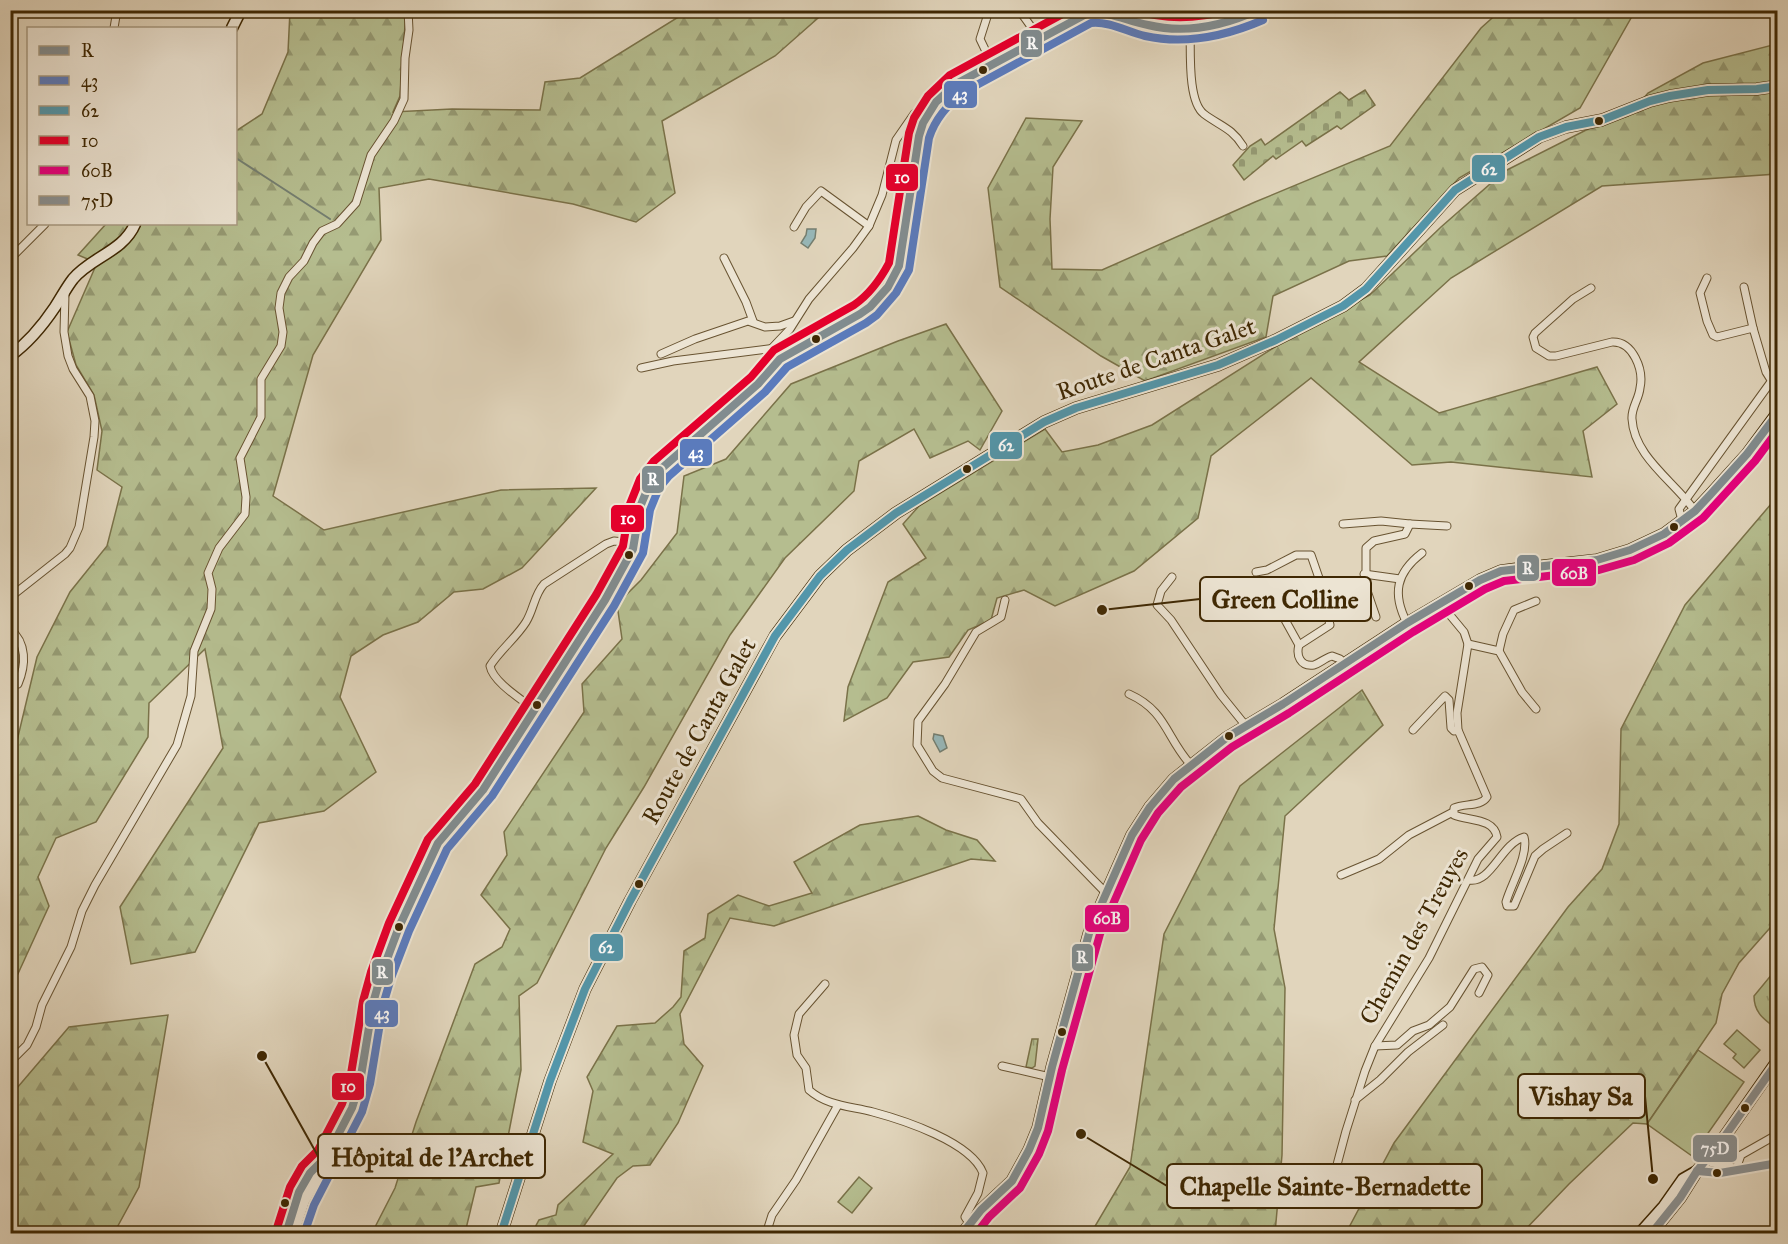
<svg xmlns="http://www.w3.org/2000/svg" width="1788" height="1244" viewBox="0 0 1788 1244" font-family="'IM FELL Great Primer',serif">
<defs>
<pattern id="grass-tufts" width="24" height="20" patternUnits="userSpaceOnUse" patternTransform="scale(1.5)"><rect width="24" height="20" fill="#b5bd8f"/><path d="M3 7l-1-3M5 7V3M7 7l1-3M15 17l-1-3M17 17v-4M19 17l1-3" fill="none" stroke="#959a73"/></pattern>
<pattern id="forest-firs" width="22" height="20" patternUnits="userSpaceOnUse" patternTransform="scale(1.5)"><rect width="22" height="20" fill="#b5bd8f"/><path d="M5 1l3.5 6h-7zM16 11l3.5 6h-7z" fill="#959a73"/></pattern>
<pattern id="cemetery-stones" width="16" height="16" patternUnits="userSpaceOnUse" patternTransform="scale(1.5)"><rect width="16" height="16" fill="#b5bd8f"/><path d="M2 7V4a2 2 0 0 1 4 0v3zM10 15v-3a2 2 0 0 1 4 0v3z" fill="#959a73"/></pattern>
</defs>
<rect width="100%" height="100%" fill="#e1d5bc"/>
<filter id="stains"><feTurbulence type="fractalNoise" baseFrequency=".00333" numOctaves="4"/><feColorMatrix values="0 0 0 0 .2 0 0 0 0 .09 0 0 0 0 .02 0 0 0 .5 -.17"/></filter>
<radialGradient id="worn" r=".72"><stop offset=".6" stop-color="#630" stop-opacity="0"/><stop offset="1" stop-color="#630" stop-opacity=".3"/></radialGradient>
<g fill="url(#grass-tufts)" stroke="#7a7249" stroke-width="1.5">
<path d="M1777,968v51l-4,7c-11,-8 -19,-15 -19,-30z"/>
<polygon points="1032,1039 1038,1039 1035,1066 1032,1068 1026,1067"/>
</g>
<g fill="url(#forest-firs)" stroke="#7a7249" stroke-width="1.5">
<polygon points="290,11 406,11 400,96 393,112 452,109 540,110 545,82 580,78 688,11 826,11 775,56 662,121 675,193 636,222 573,204 429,179 379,188 381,240 313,355 273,496 324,530 501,490 596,488 522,568 483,589 454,592 418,622 383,635 351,656 340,697 376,772 324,811 259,823 195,952 131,964 120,907 223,748 205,649 149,703 148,737 96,822 56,838 38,877 49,906 11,989 11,766 37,657 70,592 107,546 122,487 97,470 102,431 94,395 76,365 67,332 97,263 78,255 106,224 236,224 236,131 262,114 288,52"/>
<polygon points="1500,11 1635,11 1580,108 1459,178 1387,256 1349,261 1273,296 1266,337 1145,381 1101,356 1000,287 988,188 1026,118 1082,121 1053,167 1050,219 1052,269 1102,270 1255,202 1390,146 1481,28"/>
<polygon points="1777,32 1777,174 1602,186 1451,278 1359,362 1439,413 1597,367 1617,404 1583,431 1592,477 1451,462 1412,465 1311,378 1211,456 1198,518 1134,571 1055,606 1024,590 997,598 991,620 968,630 949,657 913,662 887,698 844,721 848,687 888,582 926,558 903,524 919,506 1045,429 1062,452 1098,445 1152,425 1283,342 1370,295 1441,227 1505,171 1596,125 1628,116 1648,93 1703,63 1773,45"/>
<polygon points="946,324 1002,411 980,450 968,441 930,458 914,429 859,461 854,491 785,558 730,635 644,787 606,848 537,983 519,996 521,1070 499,1183 476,1187 465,1233 372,1233 395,1188 416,1122 475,964 502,947 510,929 481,895 507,855 504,832 584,712 582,684 622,639 617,604 641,580 677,533 684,476 726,459 791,384 898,341"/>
<polygon points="1777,497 1777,920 1739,963 1722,994 1716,1023 1647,1124 1633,1123 1569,1184 1522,1233 1346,1233 1394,1143 1568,907 1602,869 1619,824 1621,729 1685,605"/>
<polygon points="1362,690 1383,725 1285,816 1274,929 1285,988 1282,1155 1275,1233 1091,1233 1130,1167 1164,934 1240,786"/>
<polygon points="918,816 946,830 977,840 995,861 971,859 774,926 730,918 680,1014 684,1044 703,1066 678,1123 650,1165 633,1166 617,1178 579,1233 532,1233 539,1220 556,1215 558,1205 613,1154 583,1142 593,1091 587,1077 617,1026 655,1023 673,1007 681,997 684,951 705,938 708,914 738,895 769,906 812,893 794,862 860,825"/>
<polygon points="168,1015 139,1187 114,1233 11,1233 11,1095 69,1027"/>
</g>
<polygon fill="url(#cemetery-stones)" stroke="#7a7249" stroke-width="1.5" points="1365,90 1375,105 1341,129 1337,126 1306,146 1302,141 1276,159 1273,156 1244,180 1233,165 1250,146 1261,139 1265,145 1340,92 1349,100"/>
<g fill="#b5bd8f" stroke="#7a7249" stroke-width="1.5">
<polygon points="1737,1030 1760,1050 1744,1068 1733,1058 1736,1054 1724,1044"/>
<polygon points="1698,1050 1744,1082 1692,1156 1647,1124"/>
<polygon points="859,1177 872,1188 852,1213 838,1202"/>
</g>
<g fill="#97b7b8" stroke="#747e70" stroke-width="1.5">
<polygon points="807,229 816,229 815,238 808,248 801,243 806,235"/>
<polygon points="934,734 943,736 947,748 940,752 933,739"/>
</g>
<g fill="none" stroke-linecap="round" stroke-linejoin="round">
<polyline stroke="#747e70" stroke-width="2" points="236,158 330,219"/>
<g stroke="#685331" stroke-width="9">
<g id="street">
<polyline points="983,10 987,17 980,39 992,64"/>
<polyline points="1019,10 1032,28 1050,32"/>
<polyline points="114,28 117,10"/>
<path d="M1190,29c1,20 -3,72 14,85 16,12 28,14 39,32"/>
<polyline points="794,227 806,207 821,191 869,226"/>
<polyline points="724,258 746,302 753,321"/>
<polyline points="10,259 45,224"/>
<polyline points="1707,278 1700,293 1707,321 1713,335 1717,337 1753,328 1766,372 1771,380"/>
<polyline points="1744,287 1753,328"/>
<path d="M1591,288l-18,11 -38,34 -2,4 3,11 13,8h7l56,-14c21,-1 32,28 28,46 -1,11 -9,20 -8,31 2,38 43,63 63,92"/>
<polyline points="772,348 790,329 809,299 853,248 869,226 882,195 896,140 914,114 926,104 936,102"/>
<polyline points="661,354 695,339 748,321 765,327 780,326 794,321"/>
<polyline points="641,368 673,361 783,347 802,338 807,343"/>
<polyline points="1682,520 1679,509 1778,372"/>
<polyline points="1343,524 1381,521 1410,524"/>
<path d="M1256,572l11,-2 29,-15h15l9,26 10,44 -31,20c-3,10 1,22 15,20 6,-2 11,-7 18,-9l8,3 4,6"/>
<polyline points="1364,574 1400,579"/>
<polyline points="1172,577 1161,591 1157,605 1171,620 1221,695 1246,726"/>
<polyline points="1005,600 1001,617 976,632 945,684 918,721 917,745 933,771 942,778 1021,799 1038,823 1106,893"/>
<polyline points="1274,600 1299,645"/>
<polyline points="10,603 13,595 65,554 70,548 79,527 94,437 95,421 90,396 73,369 68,356 64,332 65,294"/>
<polyline points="1376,617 1366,588 1366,548 1374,541 1405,534 1410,524 1447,526"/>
<path d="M1407,623c-15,-29 -11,-50 15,-70"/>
<path d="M10,629c17,14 16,36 8,55"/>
<polyline points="1468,644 1499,651 1522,692 1536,709"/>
<polyline points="1499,651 1503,634 1514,610 1536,601"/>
<path d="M1129,694c38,17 37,44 62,71"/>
<path d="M535,710c-14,-11 -42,-28 -45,-44 10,-16 26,-28 36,-44 8,-13 8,-27 18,-38l62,-40 8,-3 20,2"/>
<polyline points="1413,730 1445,696 1449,700 1451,728 1454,731 1458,730"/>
<polyline points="1341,875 1379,859 1409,835 1453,812"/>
<path d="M1469,880c22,4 32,-36 55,-43 5,18 -13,47 -18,65l1,4h7l21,-50 8,-7 24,-16"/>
<path d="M825,984l-26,30 -5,21 3,20 9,13 3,22c18,16 41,16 64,22 30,8 98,30 110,61l-5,20 -13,24 4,6"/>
<polyline points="1375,1046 1397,1045 1413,1031 1429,1025 1450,1007 1474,969 1482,967 1488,975 1479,993"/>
<polyline points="10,1062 27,1045 36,1027 42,1005 71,947 82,911 95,885 177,745 191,696 194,651 211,609 212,589 208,573 219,548 245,514 246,497 240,458 261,417 261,379 281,346 283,332 279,308 281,293 289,277 304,261 313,243 322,231 337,224 356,203 371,155 394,121 404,99 405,58 409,30 408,10"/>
<polyline points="1002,1066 1050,1077"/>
<polyline points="1355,1100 1380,1080 1408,1052 1443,1025"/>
<polyline points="1705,1161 1734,1168"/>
<polyline points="1736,1169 1741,1155 1778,1134"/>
<polyline points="1697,1171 1720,1173 1736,1169 1778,1163"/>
<path d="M1307,1193h9l14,-2 16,-60 19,-60 10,-25 54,-88 49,-99 19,-22c-3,-19 -28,-16 -43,-22v-7c10,-5 27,-1 33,-11l-29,-67 -1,-17 11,-69 -4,-12 -24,-29"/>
<polyline points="766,1234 772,1215 796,1180 838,1105"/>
</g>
</g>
<g stroke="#3f2803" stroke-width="13">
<g id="secondary">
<polyline points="232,28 241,10"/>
<path d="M10,356c18,-13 33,-31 45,-49 6,-9 11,-19 18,-28 18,-22 50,-27 62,-55"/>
<polyline points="292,1213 302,1186 320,1162"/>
<path d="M293,1234l11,-33 19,-34 4,-11 25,-48 8,-26 13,-79 8,-28 18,-48 39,-84 45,-53 122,-190 28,-51 7,-42 10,-24 11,-14 97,-85 22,-25 80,-45 10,-7 18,-20 11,-21 20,-130 4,-13 13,-21 20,-18 132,-71c20,-4 39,7 58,12 36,9 79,2 113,-15"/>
<polyline points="501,1234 550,1081 585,989 630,901 775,636 820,576 847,550 896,513 1044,422 1076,408 1218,365 1276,340 1343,306 1366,289 1455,190 1539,137 1566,127 1602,120 1650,101 1670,96 1708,90 1757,89 1778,86"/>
<polyline points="962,1234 981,1210 1012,1181 1029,1150 1038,1128 1052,1067 1090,930 1132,835 1150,807 1174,779 1226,738 1283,704 1407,623 1480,580 1501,571 1516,569 1597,560 1630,550 1664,534 1695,511 1710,495 1747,454 1778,412"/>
<polyline points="1639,1234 1664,1206 1683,1179 1697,1171"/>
<polyline points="1651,1234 1680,1198 1697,1171 1725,1136 1778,1060"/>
</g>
</g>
<use href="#street" stroke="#ece4d3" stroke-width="7"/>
<use href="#secondary" stroke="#ece4d3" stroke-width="10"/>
<g stroke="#ece4d3" stroke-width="12">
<g id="bus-1">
<path d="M286,1234l13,-42 11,-19 17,-17 25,-48 8,-26 13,-79 8,-28 18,-48 39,-84 45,-53 122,-190 28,-51 7,-42 10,-24 11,-14 97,-85 22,-25 80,-45 10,-7 18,-20 11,-21 20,-130 4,-13 13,-21 20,-18 132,-71c22,-2 39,8 60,12 37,9 75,1 110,-15"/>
<polyline points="962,1234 981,1210 1012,1181 1029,1150 1038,1128 1052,1067 1090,930 1132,835 1150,807 1174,779 1226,738 1283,704 1407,623 1480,580 1501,571 1597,560 1630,550 1664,534 1695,511 1710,495 1747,454 1778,413"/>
</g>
</g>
<g stroke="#ece4d3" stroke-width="12">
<path id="bus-2" d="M304,1234l10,-29 48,-93 8,-28 13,-79 8,-27 18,-47 38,-82 45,-53 122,-190 29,-53 7,-43 9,-22 10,-12 96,-84 22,-25 79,-44 11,-8 19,-22 13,-23 20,-132c6,-19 18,-32 33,-45l129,-70c19,-2 36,9 54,13 41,9 81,0 118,-16"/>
</g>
<g stroke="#ece4d3" stroke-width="12">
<polyline id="bus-3" points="501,1234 550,1081 585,989 630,901 775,636 820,576 847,550 896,513 1044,422 1076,408 1218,365 1276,340 1343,306 1366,289 1455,190 1539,137 1566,127 1602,120 1650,101 1670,96 1708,90 1757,89 1778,86"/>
</g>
<g stroke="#ece4d3" stroke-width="12">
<g id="bus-4">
<path d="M1135,10c32,11 63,9 95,0"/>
<path d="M276,1231l14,-44 12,-21 16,-16 24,-46 8,-24 13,-79 8,-29 18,-49 39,-84 47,-55 121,-189 27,-49 7,-42 10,-25 14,-18 97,-84 23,-27 80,-45c16,-11 26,-25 35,-42l20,-130 5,-15 14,-22 22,-21 120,-65"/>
</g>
</g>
<g stroke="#ece4d3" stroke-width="12">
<polyline id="bus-5" points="976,1234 989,1217 1020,1188 1039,1154 1048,1131 1062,1070 1100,934 1141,840 1158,813 1181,787 1232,747 1289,713 1413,632 1485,589 1504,581 1599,570 1634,560 1669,543 1703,518 1755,461 1778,430"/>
</g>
<g stroke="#ece4d3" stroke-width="12">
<g id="bus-6">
<polyline points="1697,1171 1720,1173 1778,1163"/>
<polyline points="1651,1234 1680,1198 1697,1171 1725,1136 1778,1061"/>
</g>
</g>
<use href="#bus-1" stroke="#818c8f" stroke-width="8"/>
<use href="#bus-2" stroke="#5b7bbc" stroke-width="8"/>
<use href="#bus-3" stroke="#5396aa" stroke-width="8"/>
<use href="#bus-4" stroke="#e4002b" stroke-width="8"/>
<use href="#bus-5" stroke="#e5007d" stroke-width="8"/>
<use href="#bus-6" stroke="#8a9091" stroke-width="8"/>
</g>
<g fill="#3f2803" stroke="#ece4d3" stroke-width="2">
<circle cx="983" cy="70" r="5"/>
<circle cx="1599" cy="121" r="5"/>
<circle cx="816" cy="339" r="5"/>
<circle cx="967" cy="469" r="5"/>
<circle cx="1674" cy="527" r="5"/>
<circle cx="629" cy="555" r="5"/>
<circle cx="1469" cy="586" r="5"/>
<circle cx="537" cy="705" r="5"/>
<circle cx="1229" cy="736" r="5"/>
<circle cx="639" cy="884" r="5"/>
<circle cx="399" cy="927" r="5"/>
<circle cx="1062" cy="1032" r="5"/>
<circle cx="1745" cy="1108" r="5"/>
<circle cx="1717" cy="1173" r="5"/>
<circle cx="285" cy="1203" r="5"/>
</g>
<g text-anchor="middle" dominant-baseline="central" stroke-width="6" stroke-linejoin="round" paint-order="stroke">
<g font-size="24" fill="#3f2803" stroke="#ece4d3">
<text transform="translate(1156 359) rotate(-19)">Route de Canta Galet</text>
<text transform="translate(699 731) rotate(-61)">Route de Canta Galet</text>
<text transform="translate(1414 936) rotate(-61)">Chemin des Treuyes</text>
</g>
</g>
<path fill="none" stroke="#3f2803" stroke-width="2" d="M1102 610L1200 599M1653 1179L1645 1096M262 1056L318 1156M1081 1134L1167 1186"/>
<g fill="#3f2803" stroke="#ece4d3" stroke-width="2">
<circle cx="1102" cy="610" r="6"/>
<circle cx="1653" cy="1179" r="6"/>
<circle cx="262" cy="1056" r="6"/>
<circle cx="1081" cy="1134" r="6"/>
</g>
<g fill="#ece4d3" stroke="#3f2803" stroke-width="2">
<rect x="1200" y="577" width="171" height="44" rx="6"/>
<rect x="1518" y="1074" width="127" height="44" rx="6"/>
<rect x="318" y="1134" width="227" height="44" rx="6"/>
<rect x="1167" y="1164" width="315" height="44" rx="6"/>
</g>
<g font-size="26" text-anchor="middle" font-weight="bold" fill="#3f2803">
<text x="1285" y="608">Green Colline</text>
<text x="1581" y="1105">Vishay Sa</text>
<text x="432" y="1166">Hôpital de l'Archet</text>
<text x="1325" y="1195">Chapelle Sainte-Bernadette</text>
</g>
<g stroke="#ece4d3" stroke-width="2">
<rect x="1020" y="29" width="23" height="29" rx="6" fill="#818c8f"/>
<rect x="943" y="80" width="35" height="29" rx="6" fill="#5b7bbc"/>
<rect x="1471" y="154" width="35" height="29" rx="6" fill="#5396aa"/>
<rect x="885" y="163" width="34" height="29" rx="6" fill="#e4002b"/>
<rect x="989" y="431" width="34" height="29" rx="6" fill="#5396aa"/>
<rect x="679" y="438" width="34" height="29" rx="6" fill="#5b7bbc"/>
<rect x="641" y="465" width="24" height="29" rx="6" fill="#818c8f"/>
<rect x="610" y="504" width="35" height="29" rx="6" fill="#e4002b"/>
<rect x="1516" y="554" width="24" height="28" rx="6" fill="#818c8f"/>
<rect x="1551" y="558" width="46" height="29" rx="6" fill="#e5007d"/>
<rect x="1084" y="904" width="46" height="29" rx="6" fill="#e5007d"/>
<rect x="589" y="933" width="35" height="29" rx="6" fill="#5396aa"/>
<rect x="1071" y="943" width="23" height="29" rx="6" fill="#818c8f"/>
<rect x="371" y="958" width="23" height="28" rx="6" fill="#818c8f"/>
<rect x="364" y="999" width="35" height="29" rx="6" fill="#5b7bbc"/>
<rect x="331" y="1072" width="34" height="29" rx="6" fill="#e4002b"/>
<rect x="1692" y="1134" width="46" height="29" rx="6" fill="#8a9091"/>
</g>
<g font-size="16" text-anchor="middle" font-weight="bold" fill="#fff">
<text x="1032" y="49">R</text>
<text x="960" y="100">43</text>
<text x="1489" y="175">62</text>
<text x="902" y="183">10</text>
<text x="1006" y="451">62</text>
<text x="696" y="458">43</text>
<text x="653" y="485">R</text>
<text x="628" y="524">10</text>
<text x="1528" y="574">R</text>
<text x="1574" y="579">60B</text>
<text x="1107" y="924">60B</text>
<text x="606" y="953">62</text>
<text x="1082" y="963">R</text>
<text x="382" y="978">R</text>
<text x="382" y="1019">43</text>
<text x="348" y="1092">10</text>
<text x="1715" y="1154">75D</text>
</g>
<rect width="1788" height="1244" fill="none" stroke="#e1d5bc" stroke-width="36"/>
<rect x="12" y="12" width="1764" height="1220" fill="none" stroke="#3f2803" stroke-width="3"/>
<rect x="18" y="18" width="1752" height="1208" fill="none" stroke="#3f2803" stroke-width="1.5"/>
<rect x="27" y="27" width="210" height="198" fill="#ece4d3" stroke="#a79980" stroke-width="1.5"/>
<rect x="39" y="46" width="30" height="9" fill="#818c8f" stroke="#a79980" stroke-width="1.5"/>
<text x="81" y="57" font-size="18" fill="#3f2803">R</text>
<rect x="39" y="76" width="30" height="9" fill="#5b7bbc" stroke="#a79980" stroke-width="1.5"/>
<text x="81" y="87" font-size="18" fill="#3f2803">43</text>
<rect x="39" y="106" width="30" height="9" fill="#5396aa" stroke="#a79980" stroke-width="1.5"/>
<text x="81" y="117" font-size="18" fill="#3f2803">62</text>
<rect x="39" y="136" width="30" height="9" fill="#e4002b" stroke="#a79980" stroke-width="1.5"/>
<text x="81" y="147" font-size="18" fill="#3f2803">10</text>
<rect x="39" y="166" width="30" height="9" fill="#e5007d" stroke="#a79980" stroke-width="1.5"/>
<text x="81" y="177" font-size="18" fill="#3f2803">60B</text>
<rect x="39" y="196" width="30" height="9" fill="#8a9091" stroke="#a79980" stroke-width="1.5"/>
<text x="81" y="207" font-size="18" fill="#3f2803">75D</text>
<rect width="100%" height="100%" filter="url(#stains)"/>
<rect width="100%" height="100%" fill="url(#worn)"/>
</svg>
